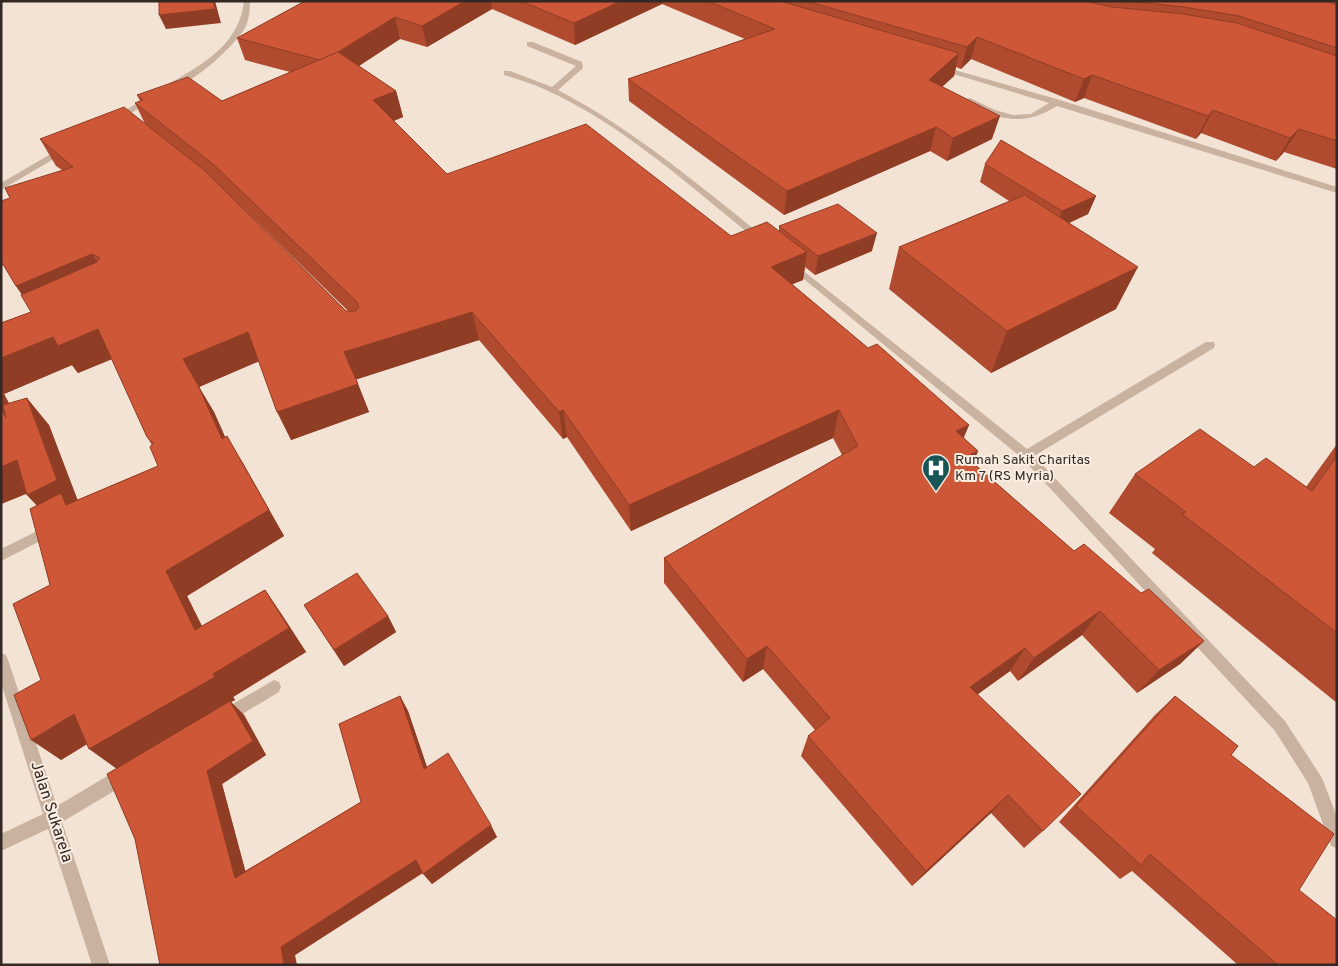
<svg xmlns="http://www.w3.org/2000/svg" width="1338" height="966" viewBox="0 0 1338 966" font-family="Overpass,sans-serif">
<rect width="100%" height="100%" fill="#f2e3d5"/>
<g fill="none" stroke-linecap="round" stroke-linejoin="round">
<g fill="#cab2a0" fill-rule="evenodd">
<path d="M244,1h6c0,10 -1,18 -5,27 -9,16 -56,61 -75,59v-4c34,-19 70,-40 74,-82z"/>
<path d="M527,42h6l49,20 1,6 -25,22c76,40 141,95 207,148v4h-6c-68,-55 -135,-117 -215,-153 -13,-6 -27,-10 -40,-14v-4h6l42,16 24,-21 -49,-20z"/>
<path d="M937,65l123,35 277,87v6l-280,-87c-25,16 -47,17 -73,5 -7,-3 -15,-6 -21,-11l7,-2 25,12 18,5 18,-1 18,-11 -112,-34z"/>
<polygon points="147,97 154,99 118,121 111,119"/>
<polygon points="66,145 70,148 69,150 1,190 1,183"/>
<polygon points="791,261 1027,449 1206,342 1214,342 1215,345 1214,348 1034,456 1285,721 1322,778 1337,817 1337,848 1331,846 1308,783 1275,731 1022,458 788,266 788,262"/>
<polygon points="51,524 56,525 58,529 56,533 1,561 1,549"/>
<polygon points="1,653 6,655 8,660 57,806 119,769 125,767 131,769 133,775 131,781 62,822 110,965 92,965 48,829 1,851 1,834 43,814 1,683"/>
<polygon points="274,680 279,682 281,687 279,692 229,722 224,724 219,722 216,717 219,712"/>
</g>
</g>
<g fill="#b14b2f" fill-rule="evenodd">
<path d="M305,1h1032v168l-53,-17 -8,9 -75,-28 -5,6 -112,-41 -9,4 -104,-43 -10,10 -5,-2 -2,9 -12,11 50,52 -45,22 -17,-10 -146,64 -155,-114 -1,-22 117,-40 -83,-35 -87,41 -83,-36 -65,38 -27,-8 -41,27 37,25 7,26 -9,4 53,53 284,62 48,-5v-5l93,25 -57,24 -10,-8 -2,13 -11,4 76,64 101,77 -6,13 15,13 -5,12 101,88 67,42 63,48 -24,23 -43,29 -55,-58 -64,46 -8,-10 -32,23 65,137 -19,17 -33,-35 -79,73 -111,-130 7,-20 7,-6 -52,-61 -20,13 -79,-99v-25l178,-103 -9,-17 -202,93 -64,-94 -4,2 -84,-99 -123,39 13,33 -78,28 -32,-79 -60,26 15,25 11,25 18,26 41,73 -97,60 15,31 63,-37 17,25 24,37 -73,45 2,3 -4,2 13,13 22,40 -44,29 23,87 116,-69 39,-106 8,15 19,56 70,70 -65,47 -9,-11 -128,82 -160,-116 -19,-71 -29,-24 -26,16 -20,-80 9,-95 -13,-80 -11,-11 -25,10v-181l30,-11 -9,-17 -6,-9 -12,-21 -3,1 9,-68 52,-28 -6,-4 -16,-27 105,-15 -10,-21 5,-2 -3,-6 85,6 68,-29 -45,-12 -8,-22zM225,191l123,120h-2zM112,359l35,78 5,8 6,21 -81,34 -28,-75 -40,-22 -5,-9 68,-29 6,8z"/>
<polygon points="985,164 1096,196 1088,214 1069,223 1116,309 991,373 889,289 899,247 1009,201 980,182"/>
<polygon points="1337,444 1337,703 1152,553 1155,549 1109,513 1135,474 1254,467 1306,487"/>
<polygon points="304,605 388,616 396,632 344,666"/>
<polygon points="1175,696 1231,755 1337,965 1238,965 1132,871 1120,879 1059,822 1155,715"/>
</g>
<g fill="#903d26">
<polygon points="213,1 215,1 221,23 166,29 159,15"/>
<polygon points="465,1 491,1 492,9 427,47 422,26"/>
<polygon points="621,1 662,1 662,4 575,45 574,23"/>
<polygon points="395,17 400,39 331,84 324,61"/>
<polygon points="977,37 971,59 961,69 967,47"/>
<polygon points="959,53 954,76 924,103 929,80"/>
<polygon points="1092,75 1084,98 1075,102 1084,79"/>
<polygon points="396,91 403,117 380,126 373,100"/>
<polygon points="1213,110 1201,133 1196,139 1208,116"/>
<polygon points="1000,116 992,139 947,161 953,138"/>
<polygon points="936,127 930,151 784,215 787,191"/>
<polygon points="1299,129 1284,152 1276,161 1290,138"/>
<polygon points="1096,196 1088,214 1054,230 1062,211"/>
<polygon points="877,233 872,251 815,275 818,256"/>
<polygon points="807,252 803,280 768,294 771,267"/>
<polygon points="92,254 109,281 36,313 16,286"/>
<polygon points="1138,267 1116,309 991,373 1007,331"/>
<polygon points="472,312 479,340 355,380 344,352"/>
<polygon points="98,329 117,357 78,373 72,365 4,394 30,446 6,418 1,408 1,358 53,337"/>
<polygon points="248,332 262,360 199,387 214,412 238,466 222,439 183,359"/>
<polygon points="358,384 369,412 291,440 277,412"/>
<polygon points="27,398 49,425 80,506 51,521 27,495"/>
<polygon points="563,410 567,437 563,439 559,412"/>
<polygon points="839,410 833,438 631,531 629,505"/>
<polygon points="969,425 958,452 956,431"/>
<polygon points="227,436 284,536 187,596 216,654 195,630 166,571"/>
<polygon points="978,451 967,478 966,457"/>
<polygon points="17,460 42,487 1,504 1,467"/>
<polygon points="265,590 282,615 306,652 233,697 235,700 231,702 244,715 266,755 222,784 250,888 235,878 117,769 89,749 213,674"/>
<polygon points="1100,611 1082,635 1018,681 1034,658"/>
<polygon points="388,616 396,632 344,666 334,650"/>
<polygon points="1204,641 1180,664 1137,693 1159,670"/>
<polygon points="767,646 763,669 743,682 747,659"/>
<polygon points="1025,648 1010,671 957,709 970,687"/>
<polygon points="400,696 408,711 432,782 424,769"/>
<polygon points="74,714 102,735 61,760 31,740"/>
<polygon points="1008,795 991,813 912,886 926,871"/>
<polygon points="491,825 497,837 432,884 423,874"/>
<polygon points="416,860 425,871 295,955 297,965 284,965 281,947"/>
</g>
<g fill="#ce5737" stroke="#903d26">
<polygon points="159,1 213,1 215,9 159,15"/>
<polygon points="305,1 465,1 422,26 395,17 338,52 320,60 237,38"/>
<polygon points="521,1 621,1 574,23"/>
<polygon points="708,1 780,1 959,53 929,80 1000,116 953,138 936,127 787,191 628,79 775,29"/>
<polygon points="806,1 1085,1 1112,7 1183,14 1237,23 1337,56 1337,141 1299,129 1290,138 1213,110 1208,116 1092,75 1084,79 977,37 967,47"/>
<polygon points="1128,1 1326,1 1337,5 1337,48 1239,16 1184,7"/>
<polygon points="338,52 396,91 373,100 447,174 586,124 731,236 767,222 807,252 771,267 868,348 877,344 969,425 956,431 978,451 966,457 1074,551 1084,544 1141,593 1149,589 1204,641 1159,670 1100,611 1034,658 1025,648 970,687 1081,794 1043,831 1008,795 926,871 808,736 830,718 767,646 747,659 664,558 858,446 839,410 629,505 563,410 559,412 472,312 344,352 358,384 277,412 248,332 183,359 198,385 222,439 227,436 269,510 166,571 195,630 265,590 289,628 213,674 215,677 89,749 74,714 31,740 14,695 41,680 13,604 50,585 30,509 61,493 66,505 158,466 150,447 153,443 147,437 98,329 58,346 53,337 1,358 1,323 31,312 21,295 97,262 100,258 92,254 16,286 1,261 1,201 10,198 5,188 73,167 40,139 124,107 204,170 346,311 356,311 359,307 357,302 213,164 135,103 143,100 137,95 188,77 222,101"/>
<polygon points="1001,140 1096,196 1062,211 985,164"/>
<polygon points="1025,195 1138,267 1007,331 899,247"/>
<polygon points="838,204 877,233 818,256 779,226"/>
<polygon points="27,398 57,480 27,495 17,460 1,467 1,408 6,418 3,405"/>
<polygon points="1200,429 1254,467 1266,458 1312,491 1337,456 1337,633 1182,514 1186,512 1135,474"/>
<polygon points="357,573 388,616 334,650 304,605"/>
<polygon points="400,696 424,769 448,753 491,825 423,874 416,860 281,947 284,965 160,965 135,839 107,774 230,701 253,741 207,771 235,878 361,802 339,724"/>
<polygon points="1175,696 1238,746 1231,755 1334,834 1299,890 1337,920 1337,965 1278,965 1150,854 1141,865 1076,806"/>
</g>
<defs>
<g id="hospital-pin" transform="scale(1.4375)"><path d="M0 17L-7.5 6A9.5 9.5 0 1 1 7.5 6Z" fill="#185557" stroke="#faede1"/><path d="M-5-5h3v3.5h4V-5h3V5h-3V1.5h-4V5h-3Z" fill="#fff"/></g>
</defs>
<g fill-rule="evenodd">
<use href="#hospital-pin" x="936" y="468"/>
</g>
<g text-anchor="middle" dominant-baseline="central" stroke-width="4" stroke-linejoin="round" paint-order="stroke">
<g font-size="14" fill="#332824" stroke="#faede1" text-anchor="start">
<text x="955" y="460">Rumah Sakit Charitas<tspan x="955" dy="16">Km 7 (RS Myria)</tspan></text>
</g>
<g font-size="16" fill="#332824" stroke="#faede1">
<text transform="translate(51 812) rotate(72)">Jalan Sukarela</text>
</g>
</g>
<rect width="1338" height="966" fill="none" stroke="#332824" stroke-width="5"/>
</svg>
